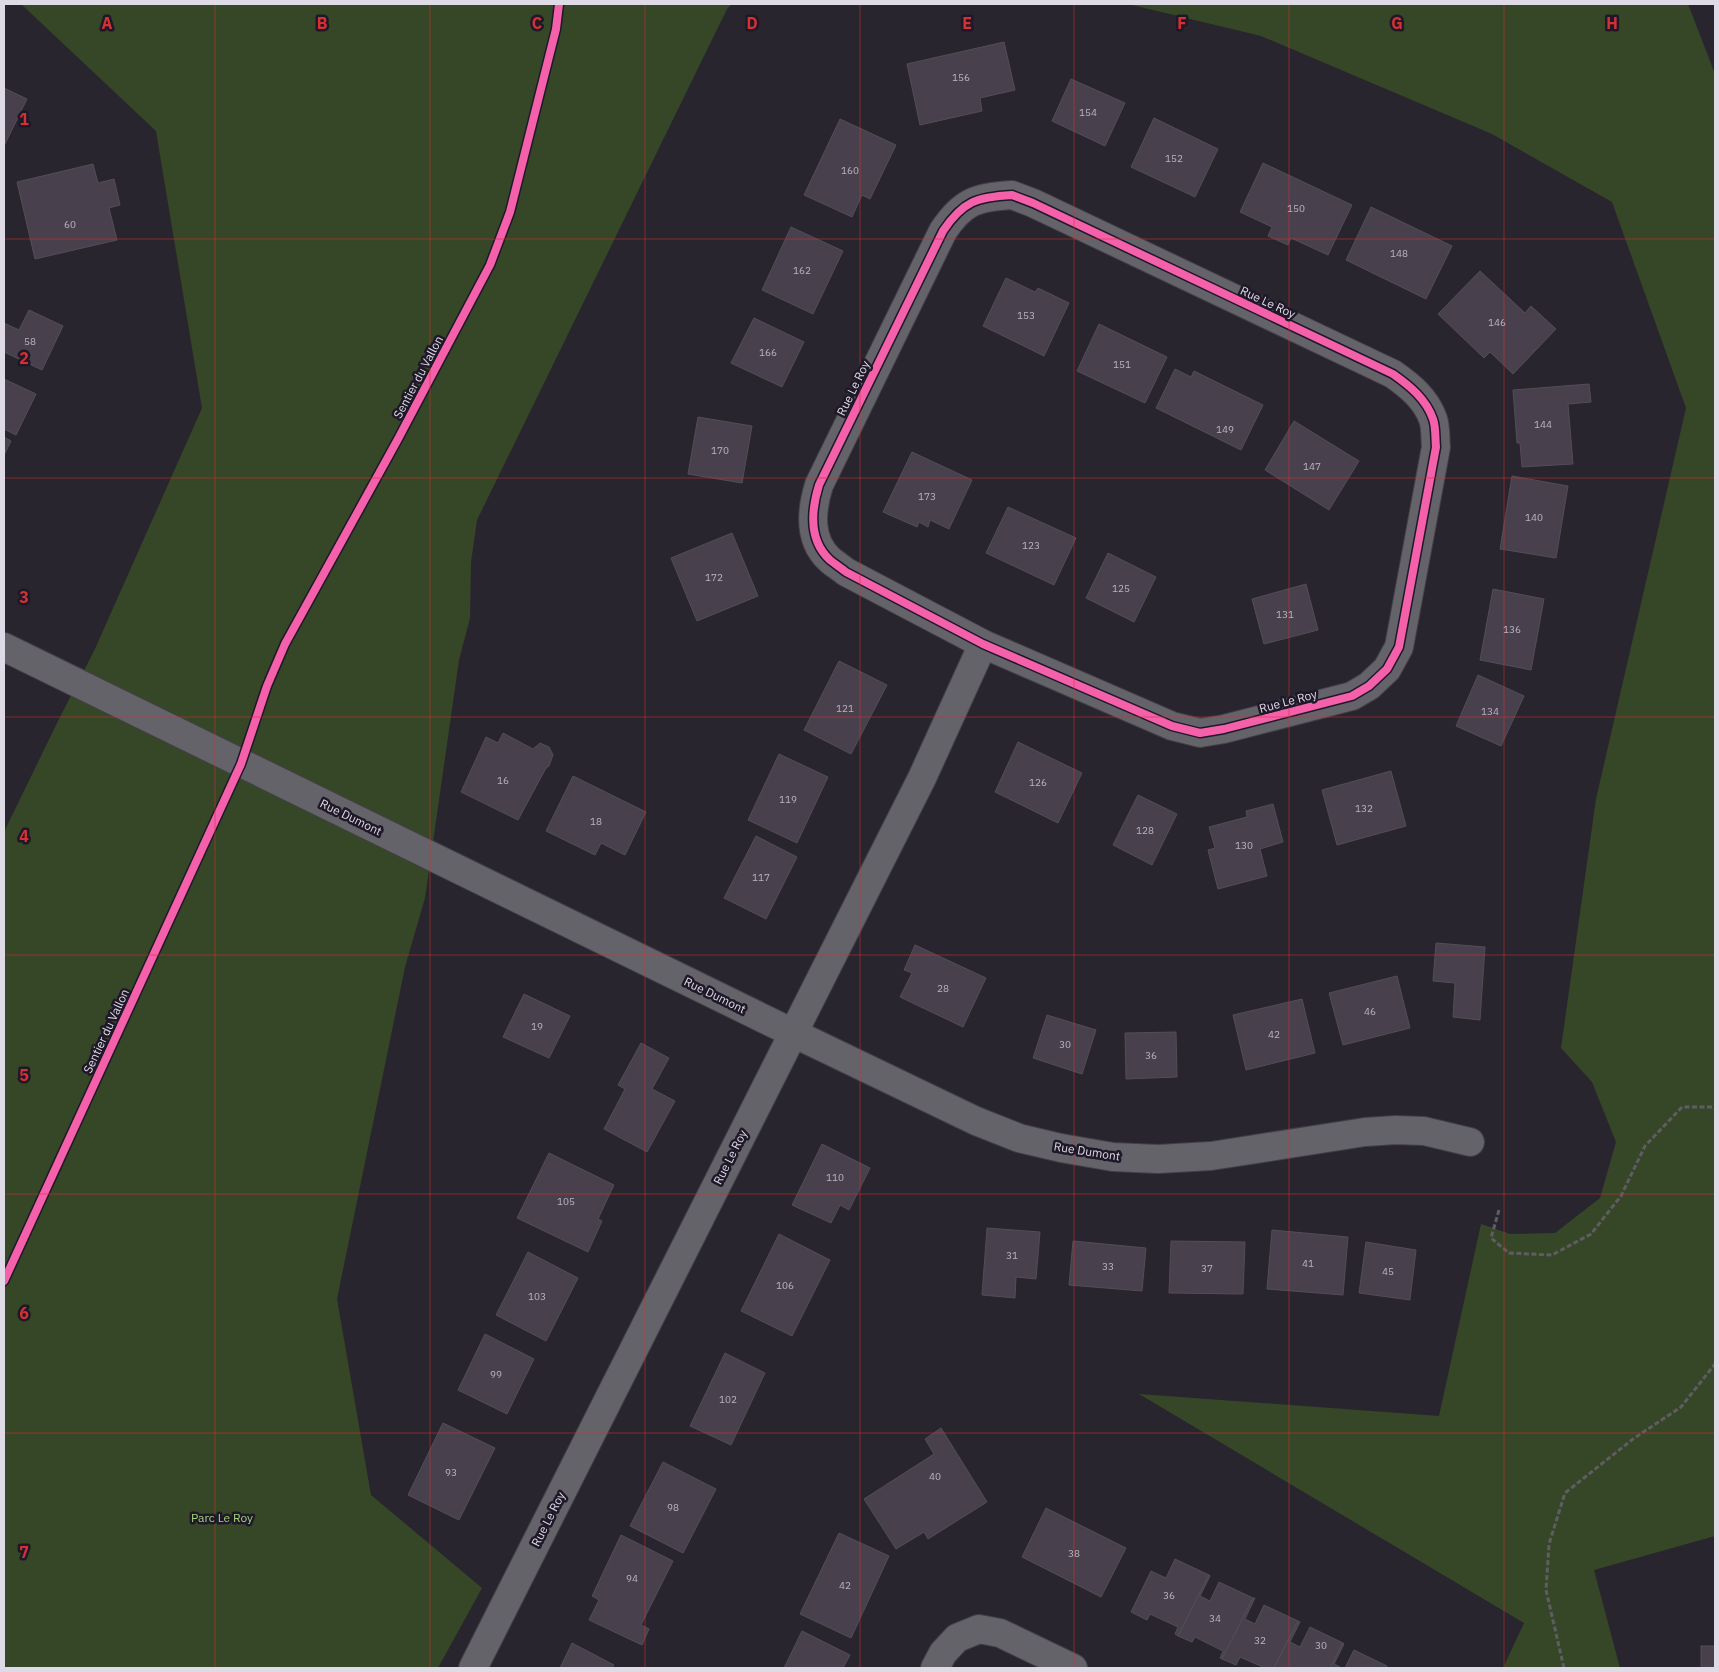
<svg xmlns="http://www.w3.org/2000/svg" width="1719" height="1672" viewBox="0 0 1719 1672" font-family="'IBM Plex Sans',sans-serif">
<rect width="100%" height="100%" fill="#29252e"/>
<g fill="#364728">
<polygon points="21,4 732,4 727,9 477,520 471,562 470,618 459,660 425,898 405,967 337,1299 371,1495 482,1588 438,1668 4,1668 4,832 60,717 94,651 202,408 156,131"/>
<polygon points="1128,4 1688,4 1715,74 1715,1536 1594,1570 1620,1668 1503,1668 1524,1623 1139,1394 1439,1416 1481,1224 1510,1234 1555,1233 1600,1198 1616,1142 1592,1082 1561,1048 1596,799 1686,408 1612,202 1492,134 1261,36"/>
</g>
<g fill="#49404e" stroke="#524e56">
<polygon points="1004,42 1015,90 980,98 982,111 920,125 907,64"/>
<polygon points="1071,79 1125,103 1105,146 1052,121"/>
<polygon points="4,88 27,99 4,146"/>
<polygon points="1154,118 1218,149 1195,197 1131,167"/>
<polygon points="840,119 896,145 870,199 862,195 852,217 804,195"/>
<polygon points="1263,163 1352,205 1328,255 1291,238 1288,245 1268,236 1272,227 1240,212"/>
<polygon points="93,164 98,183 114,179 120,205 109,208 117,240 35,259 17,182"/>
<polygon points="1371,207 1452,246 1426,299 1346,260"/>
<polygon points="791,227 843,251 813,314 762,290"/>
<polygon points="1480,271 1525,313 1531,306 1556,329 1513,374 1490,352 1484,358 1438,314"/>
<polygon points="1006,278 1035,292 1038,288 1069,303 1044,356 983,326"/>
<polygon points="29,310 63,326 42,370 4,352 4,323 19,330"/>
<polygon points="754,318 804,342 782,387 731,363"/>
<polygon points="1099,324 1167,357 1145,403 1077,371"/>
<polygon points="1175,369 1191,377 1194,371 1263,405 1241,450 1156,408"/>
<polygon points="4,379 36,394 16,435 4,429"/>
<polygon points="1589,384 1591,402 1568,404 1573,464 1522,467 1520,443 1517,443 1513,390"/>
<polygon points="698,417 752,426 742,483 688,474"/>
<polygon points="1294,421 1359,461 1329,510 1265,470"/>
<polygon points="4,437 11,441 4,455"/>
<polygon points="912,452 972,480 949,529 930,520 928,527 919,522 917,527 883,512"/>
<polygon points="1512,476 1568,486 1556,558 1500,549"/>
<polygon points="1008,507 1076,538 1054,585 986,553"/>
<polygon points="732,533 758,596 697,621 671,558"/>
<polygon points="1108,553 1156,577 1134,622 1086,598"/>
<polygon points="1306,584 1318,630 1264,644 1252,599"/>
<polygon points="1493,589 1544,599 1531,670 1480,660"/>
<polygon points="839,661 887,685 851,754 804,730"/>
<polygon points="1478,675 1524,696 1501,746 1456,726"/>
<polygon points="503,733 533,749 540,743 549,747 553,755 549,766 546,768 518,820 461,792 486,737 498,743"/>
<polygon points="1018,742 1082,773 1058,823 995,792"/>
<polygon points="779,754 828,777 797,843 748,820"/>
<polygon points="1391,771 1406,826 1337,845 1322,790"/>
<polygon points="573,776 646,812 625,855 601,843 595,855 546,831"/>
<polygon points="1138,795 1177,814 1152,865 1113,845"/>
<polygon points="1273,804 1283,842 1260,849 1267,876 1218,889 1208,850 1215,848 1209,827 1247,817 1246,811"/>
<polygon points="756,836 797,857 766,919 724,898"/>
<polygon points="1436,943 1485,947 1480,1020 1453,1017 1455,983 1433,981"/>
<polygon points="915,945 986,978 963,1027 900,997 912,973 904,970"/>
<polygon points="1397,976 1410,1028 1343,1045 1329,993"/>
<polygon points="524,994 570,1016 549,1058 503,1037"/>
<polygon points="1302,999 1315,1053 1246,1070 1233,1015"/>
<polygon points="1047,1015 1096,1030 1082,1074 1033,1058"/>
<polygon points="1176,1032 1177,1077 1126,1079 1125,1033"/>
<polygon points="641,1043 669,1058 652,1089 675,1101 647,1152 604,1129 625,1089 618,1085"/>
<polygon points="822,1144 870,1168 849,1210 840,1205 831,1223 792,1205"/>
<polygon points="549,1153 614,1185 598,1219 602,1221 588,1252 517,1218"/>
<polygon points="987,1228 1040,1232 1036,1279 1016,1277 1015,1298 982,1295"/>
<polygon points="1272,1230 1348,1237 1343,1295 1267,1289"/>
<polygon points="779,1234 830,1260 792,1336 741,1311"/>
<polygon points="1073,1241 1146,1248 1142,1291 1069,1285"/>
<polygon points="1171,1241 1245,1242 1243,1294 1169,1293"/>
<polygon points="1366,1242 1416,1250 1410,1300 1359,1293"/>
<polygon points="528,1252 578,1278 546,1341 496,1315"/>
<polygon points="485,1334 534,1359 507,1414 458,1390"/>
<polygon points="725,1353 765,1373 731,1445 690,1426"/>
<polygon points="443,1423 495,1448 459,1520 408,1495"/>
<polygon points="941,1428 987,1502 928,1539 924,1532 896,1549 864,1499 934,1454 925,1439"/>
<polygon points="663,1462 716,1489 683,1553 630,1526"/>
<polygon points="1046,1508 1126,1548 1101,1597 1022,1557"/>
<polygon points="839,1533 889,1556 851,1638 800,1614"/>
<polygon points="621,1535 673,1561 641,1625 649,1629 642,1645 589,1620 599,1600 592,1596"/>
<polygon points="1175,1559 1209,1575 1178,1636 1175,1634 1178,1627 1150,1614 1147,1620 1131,1612 1151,1571 1166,1578"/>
<polygon points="1209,1575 1210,1576 1200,1596 1210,1601 1219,1582 1253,1598 1222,1659 1220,1658 1223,1651 1195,1637 1192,1642 1178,1636"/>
<polygon points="1253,1598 1255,1598 1245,1619 1255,1624 1264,1605 1298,1621 1274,1668 1265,1668 1240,1657 1236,1665 1222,1659"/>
<polygon points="1298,1621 1300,1622 1290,1642 1300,1647 1310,1627 1343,1643 1330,1668 1274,1668"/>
<polygon points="802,1631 850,1655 843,1668 784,1668"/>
<polygon points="572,1643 614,1665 612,1668 560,1668"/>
<polygon points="1343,1643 1344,1644 1334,1664 1342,1668 1330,1668"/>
<rect x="1701" y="1646" width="14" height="22"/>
<polygon points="1354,1650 1387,1666 1386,1668 1345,1668"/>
</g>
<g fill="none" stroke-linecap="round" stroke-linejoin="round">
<g stroke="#434048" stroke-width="30">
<g id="minor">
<path d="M1012,195l21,8 360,171c17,12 33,25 40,45 3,8 2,19 3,28l-37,200 -12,22 -18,17 -17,10 -128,33 -24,4 -28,-7 -189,-82 -137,-72c-5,-4 -11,-8 -16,-12 -22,-20 -19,-49 -11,-75l124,-254c20,-30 34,-34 69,-36z"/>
<polyline points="4,647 793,1033 976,1121 1019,1138 1061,1148 1113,1157 1158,1159 1211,1156 1365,1132 1396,1130 1424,1131 1470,1142"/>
<polyline points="473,1668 922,778 983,644"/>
<polyline points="935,1668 943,1653 957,1638 979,1629 1000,1633 1073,1668"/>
</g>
</g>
<g stroke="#5f5c63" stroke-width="3" stroke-dasharray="5 2.5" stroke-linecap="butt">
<polyline points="1499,1210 1491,1238 1509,1253 1552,1255 1591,1234 1621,1196 1645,1146 1682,1107 1712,1107 1715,1109"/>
<polyline points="1564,1668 1546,1590 1549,1544 1565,1493 1633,1439 1681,1407 1715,1364 1715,1361"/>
</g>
<use href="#minor" stroke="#65636a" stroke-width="28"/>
<g stroke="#1f1828" stroke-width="11">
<g id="cycleway">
<path d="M1012,195l21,8 360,171c17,12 33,25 40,45 3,8 2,19 3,28l-37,200 -12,22 -18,17 -17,10 -128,33 -24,4 -28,-7 -189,-82 -137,-72c-5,-4 -11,-8 -16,-12 -22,-20 -19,-49 -11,-75l124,-254c20,-30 34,-34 69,-36z"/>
<polyline points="4,1281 241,764 267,686 285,644 398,439 490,265 510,212 556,29 559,4"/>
</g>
</g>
<use href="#cycleway" stroke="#f560ab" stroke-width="8"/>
</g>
<path fill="none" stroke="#d63132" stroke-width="1" stroke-opacity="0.55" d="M215,4v1664M430,4v1664M645,4v1664M860,4v1664M1074,4v1664M1289,4v1664M1504,4v1664M4,239h1711M4,478h1711M4,717h1711M4,955h1711M4,1194h1711M4,1433h1711"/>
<g text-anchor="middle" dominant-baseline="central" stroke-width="5" stroke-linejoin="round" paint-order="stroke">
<g font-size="10" fill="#bab4c0">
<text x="961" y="77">156</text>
<text x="1088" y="112">154</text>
<text x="1174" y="158">152</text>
<text x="850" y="170">160</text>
<text x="1296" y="208">150</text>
<text x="70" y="224">60</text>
<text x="1399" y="253">148</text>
<text x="802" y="270">162</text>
<text x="1026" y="315">153</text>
<text x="1497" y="322">146</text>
<text x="30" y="341">58</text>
<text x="768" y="352">166</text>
<text x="1122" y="364">151</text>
<text x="1543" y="424">144</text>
<text x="1225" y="429">149</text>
<text x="720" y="450">170</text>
<text x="1312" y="466">147</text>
<text x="927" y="496">173</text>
<text x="1534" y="517">140</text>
<text x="1031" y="545">123</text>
<text x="714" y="577">172</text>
<text x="1121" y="588">125</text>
<text x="1285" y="614">131</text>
<text x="1512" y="629">136</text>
<text x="845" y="708">121</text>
<text x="1490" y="711">134</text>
<text x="503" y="780">16</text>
<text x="1038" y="782">126</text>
<text x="788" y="799">119</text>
<text x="1364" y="808">132</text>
<text x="596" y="821">18</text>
<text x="1145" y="830">128</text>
<text x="1244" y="845">130</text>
<text x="761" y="877">117</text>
<text x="943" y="988">28</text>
<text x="1370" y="1011">46</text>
<text x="537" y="1026">19</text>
<text x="1274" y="1034">42</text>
<text x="1065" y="1044">30</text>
<text x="1151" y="1055">36</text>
<text x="835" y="1177">110</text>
<text x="566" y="1201">105</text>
<text x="1012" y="1255">31</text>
<text x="1308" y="1263">41</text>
<text x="1108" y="1266">33</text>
<text x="1207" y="1268">37</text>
<text x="1388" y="1271">45</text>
<text x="785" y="1285">106</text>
<text x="537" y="1296">103</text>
<text x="496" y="1374">99</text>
<text x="728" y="1399">102</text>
<text x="451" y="1472">93</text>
<text x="935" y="1476">40</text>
<text x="673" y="1507">98</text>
<text x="1074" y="1553">38</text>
<text x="632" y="1578">94</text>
<text x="845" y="1585">42</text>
<text x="1169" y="1595">36</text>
<text x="1215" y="1618">34</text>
<text x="1260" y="1640">32</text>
<text x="1321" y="1645">30</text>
</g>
<g font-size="12" fill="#dfdbe6" stroke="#1f1828">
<text transform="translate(1268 302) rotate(25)">Rue Le Roy</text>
<text transform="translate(418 377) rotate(-62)">Sentier du Vallon</text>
<text transform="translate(853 388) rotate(-64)">Rue Le Roy</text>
<text transform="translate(1288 701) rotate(-15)">Rue Le Roy</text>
<text transform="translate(351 817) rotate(26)">Rue Dumont</text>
<text transform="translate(715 995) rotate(26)">Rue Dumont</text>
<text transform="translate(106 1031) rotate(-65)">Sentier du Vallon</text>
<text transform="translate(1087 1151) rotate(9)">Rue Dumont</text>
<text transform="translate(730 1157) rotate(-63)">Rue Le Roy</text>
<text transform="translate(548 1519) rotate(-63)">Rue Le Roy</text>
</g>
<g font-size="12" fill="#a4d47d" stroke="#1f1828">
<text x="222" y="1517">Parc Le Roy</text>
</g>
</g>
<g font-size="16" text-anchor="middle" font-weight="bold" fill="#d63132" stroke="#1f1828" stroke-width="5" stroke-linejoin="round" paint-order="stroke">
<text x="107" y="29">A</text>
<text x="322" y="29">B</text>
<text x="537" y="29">C</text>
<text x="752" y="29">D</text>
<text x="967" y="29">E</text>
<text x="1182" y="29">F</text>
<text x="1397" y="29">G</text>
<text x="1612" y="29">H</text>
<text x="24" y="125">1</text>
<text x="24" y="364">2</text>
<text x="24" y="603">3</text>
<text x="24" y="842">4</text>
<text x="24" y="1081">5</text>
<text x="24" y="1319">6</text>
<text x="24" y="1558">7</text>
</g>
<rect width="1719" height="1672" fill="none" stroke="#dfdbe6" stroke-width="10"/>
</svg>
